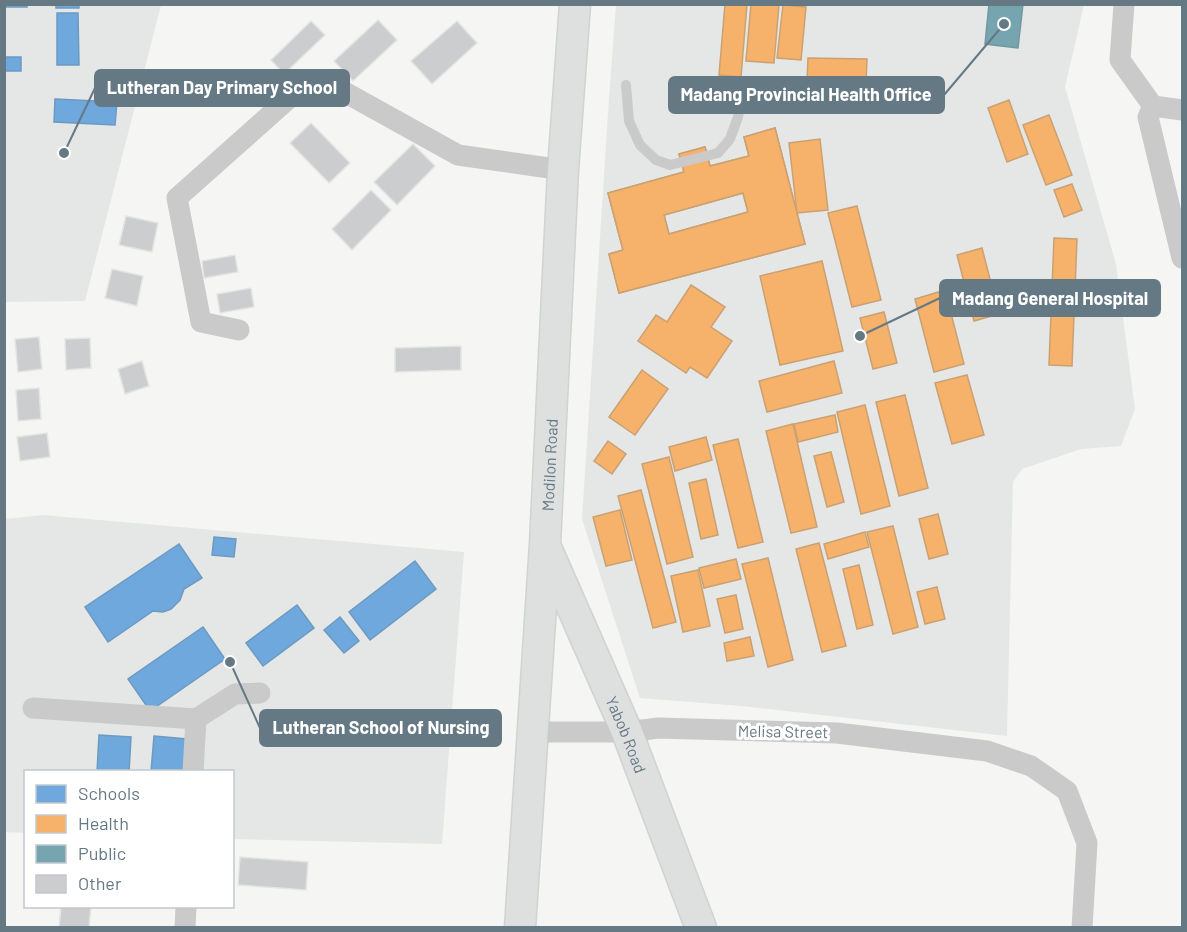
<svg xmlns="http://www.w3.org/2000/svg" width="1187" height="932" viewBox="0 0 1187 932" font-family="Barlow,sans-serif">
<rect width="100%" height="100%" fill="#f5f5f3"/>
<g fill="#e5e6e6">
<polygon points="4,5 161,5 85,301 5,302"/>
<polygon points="616,5 1084,5 1065,87 1116,264 1135,409 1121,446 1081,449 1022,469 1013,482 1007,736 741,706 640,698 582,519 609,98"/>
<polygon points="43,515 464,552 442,844 233,839 232,772 26,772 25,833 5,832 5,519"/>
</g>
<g fill="#6fa8dc" stroke="#6c9ac2" stroke-width="1.5">
<rect x="5" y="4" width="22" height="3"/>
<rect x="56" y="4" width="23" height="4"/>
<polygon points="57,13 78,13 79,65 57,65"/>
<rect x="4" y="57" width="17" height="14"/>
<polygon points="55,99 117,102 115,125 54,122"/>
<polygon points="214,537 236,539 234,557 212,555"/>
<polygon points="179,544 202,578 184,589 180,600 171,609 163,612 153,611 108,642 85,607"/>
<polygon points="415,561 436,589 370,640 349,612"/>
<polygon points="297,605 314,628 263,666 246,643"/>
<polygon points="340,617 359,641 344,653 324,630"/>
<polygon points="203,627 225,659 150,711 128,679"/>
<polygon points="99,735 131,737 129,772 97,772"/>
<polygon points="154,736 187,739 184,772 151,772"/>
</g>
<g fill="#f6b26b" stroke="#caa172" stroke-width="1.5" fill-rule="evenodd">
<polygon points="725,4 747,4 741,77 719,75"/>
<polygon points="751,4 779,5 774,63 746,61"/>
<polygon points="783,5 806,7 801,60 777,58"/>
<polygon points="808,58 867,59 866,83 807,81"/>
<polygon points="1009,100 1028,154 1007,162 988,108"/>
<polygon points="1049,115 1072,175 1046,185 1023,125"/>
<path d="M775,128l30,116 -186,49 -10,-39 14,-4 -15,-57 76,-21 -5,-18 26,-7 5,19 39,-10 -5,-19zM743,193l5,19 -79,22 -5,-19z"/>
<path d="M775,128l30,116 -186,49 -10,-39 14,-4 -15,-57 76,-21 -5,-18 26,-7 5,19 39,-10 -5,-19zM743,193l5,19 -79,22 -5,-19z"/>
<polygon points="820,139 828,210 797,213 789,143"/>
<polygon points="1072,184 1082,210 1064,217 1054,190"/>
<polygon points="857,206 881,300 852,307 828,213"/>
<polygon points="1054,238 1077,239 1072,366 1049,365"/>
<polygon points="982,248 999,314 974,321 957,255"/>
<polygon points="822,261 843,351 780,365 760,276"/>
<polygon points="691,285 725,307 711,327 732,341 707,378 690,367 686,373 638,341 656,315 667,322"/>
<polygon points="945,290 964,364 934,372 915,299"/>
<polygon points="884,312 897,363 873,369 860,318"/>
<polygon points="834,361 842,393 767,412 759,381"/>
<polygon points="642,370 668,389 635,435 609,417"/>
<polygon points="967,375 984,435 952,444 935,383"/>
<polygon points="905,395 928,488 899,496 876,402"/>
<polygon points="865,405 890,506 861,514 837,412"/>
<polygon points="835,415 838,432 798,442 794,424"/>
<polygon points="793,424 817,527 791,533 766,431"/>
<polygon points="706,437 712,460 675,471 669,447"/>
<polygon points="738,439 763,542 738,548 713,445"/>
<polygon points="608,441 626,454 612,474 594,461"/>
<polygon points="831,452 844,502 827,507 814,456"/>
<polygon points="669,457 693,557 667,564 642,464"/>
<polygon points="706,479 718,535 701,539 689,483"/>
<polygon points="641,490 676,622 653,628 618,496"/>
<polygon points="620,510 632,560 606,566 593,517"/>
<polygon points="938,514 948,554 929,559 919,519"/>
<polygon points="893,526 918,627 893,634 867,532"/>
<polygon points="865,532 869,547 828,559 824,544"/>
<polygon points="819,543 846,646 822,652 796,549"/>
<polygon points="768,558 793,660 768,667 742,564"/>
<polygon points="736,559 741,579 704,588 699,568"/>
<polygon points="859,565 873,625 857,629 843,569"/>
<polygon points="698,570 710,626 683,632 671,576"/>
<polygon points="937,587 945,619 925,624 917,592"/>
<polygon points="736,595 743,629 725,633 717,599"/>
<polygon points="750,637 754,656 727,661 724,643"/>
</g>
<polygon fill="#76a5af" stroke="#7198a2" stroke-width="1.5" points="989,4 1023,4 1018,48 985,44"/>
<g fill="#cccdce" stroke="#e4e4e3" stroke-width="1.5">
<polygon points="378,20 397,40 353,81 334,61"/>
<polygon points="311,21 325,35 284,74 271,60"/>
<polygon points="457,21 477,43 432,84 411,61"/>
<polygon points="311,123 350,163 329,183 290,143"/>
<polygon points="413,144 435,166 397,205 374,182"/>
<polygon points="371,190 391,210 352,250 332,229"/>
<polygon points="126,216 158,223 152,252 119,245"/>
<polygon points="235,255 238,272 204,278 202,261"/>
<polygon points="112,269 143,276 137,306 105,298"/>
<polygon points="251,288 254,307 220,313 217,294"/>
<polygon points="39,337 42,369 18,372 15,339"/>
<polygon points="90,338 91,368 66,370 65,339"/>
<polygon points="461,346 461,370 395,372 395,348"/>
<polygon points="142,361 149,386 125,394 118,369"/>
<polygon points="39,388 41,419 18,421 16,390"/>
<polygon points="47,433 50,457 20,461 17,437"/>
<polygon points="240,857 308,862 306,890 238,885"/>
<polygon points="61,906 91,906 89,928 59,928"/>
</g>
<g fill="none" stroke-linecap="round" stroke-linejoin="round">
<g stroke="#d1d3d3" stroke-width="33">
<g id="secondary">
<path id="s1" d="M547,550l80,182 74,196"/>
<path id="s2" d="M520,928l25,-384 18,-374 12,-166"/>
</g>
</g>
<polyline stroke="#cacacb" stroke-width="10" points="626,85 629,121 640,145 656,160 670,165 718,153 730,139 738,117 742,98"/>
<g stroke="#cacacb" stroke-width="21">
<polyline points="1124,4 1120,60 1153,106 1182,110"/>
<polyline points="1153,106 1148,117 1182,258"/>
<polyline points="239,330 201,322 177,198 305,84 339,89 458,155 563,170"/>
<polyline points="33,708 196,719 235,694 260,693"/>
<polyline points="532,732 627,732 658,728 837,733 987,751 1031,766 1067,791 1087,843 1082,928"/>
<polyline points="193,772 196,719"/>
<polyline points="185,928 186,906"/>
</g>
<use href="#secondary" stroke="#dedfdf" stroke-width="30"/>
</g>
<g text-anchor="middle" dominant-baseline="central" stroke-width="6" stroke-linejoin="round" paint-order="stroke">
<g font-size="16" fill="#657984" stroke="#fff">
<text stroke="none"><textPath href="#s2" startOffset="464">Modilon Road</textPath></text>
<text transform="translate(783 731) rotate(1)">Melisa Street</text>
<text stroke="none"><textPath href="#s1" startOffset="201">Yabob Road</textPath></text>
</g>
</g>
<path fill="none" stroke="#657984" stroke-width="2" d="M64 153L95 88M1004 24L944 95M860 336L940 298M230 662L260 728"/>
<g fill="#657984" stroke="#fff" stroke-width="2">
<circle cx="64" cy="153" r="6"/>
<circle cx="1004" cy="24" r="6"/>
<circle cx="860" cy="336" r="6"/>
<circle cx="230" cy="662" r="6"/>
</g>
<g fill="#657984" stroke="#657984" stroke-width="2">
<rect x="95" y="70" width="254" height="36" rx="6"/>
<rect x="669" y="77" width="275" height="36" rx="6"/>
<rect x="940" y="280" width="220" height="36" rx="6"/>
<rect x="260" y="710" width="241" height="36" rx="6"/>
</g>
<g font-size="18" text-anchor="middle" font-weight="bold" fill="#fff">
<text x="222" y="94">Lutheran Day Primary School</text>
<text x="806" y="101">Madang Provincial Health Office</text>
<text x="1050" y="305">Madang General Hospital</text>
<text x="381" y="734">Lutheran School of Nursing</text>
</g>
<rect width="1187" height="932" fill="none" stroke="#657984" stroke-width="12"/>
<rect x="24" y="770" width="210" height="138" fill="#ffffff" stroke="#c1c9ce" stroke-width="1.5"/>
<rect x="36" y="785" width="30" height="18" fill="#6fa8dc" stroke="#c1c9ce" stroke-width="1.5"/>
<text x="78" y="800" font-size="18" fill="#657984">Schools</text>
<rect x="36" y="815" width="30" height="18" fill="#f6b26b" stroke="#c1c9ce" stroke-width="1.5"/>
<text x="78" y="830" font-size="18" fill="#657984">Health</text>
<rect x="36" y="845" width="30" height="18" fill="#76a5af" stroke="#c1c9ce" stroke-width="1.5"/>
<text x="78" y="860" font-size="18" fill="#657984">Public</text>
<rect x="36" y="875" width="30" height="18" fill="#cccdce" stroke="#c1c9ce" stroke-width="1.5"/>
<text x="78" y="890" font-size="18" fill="#657984">Other</text>
</svg>
